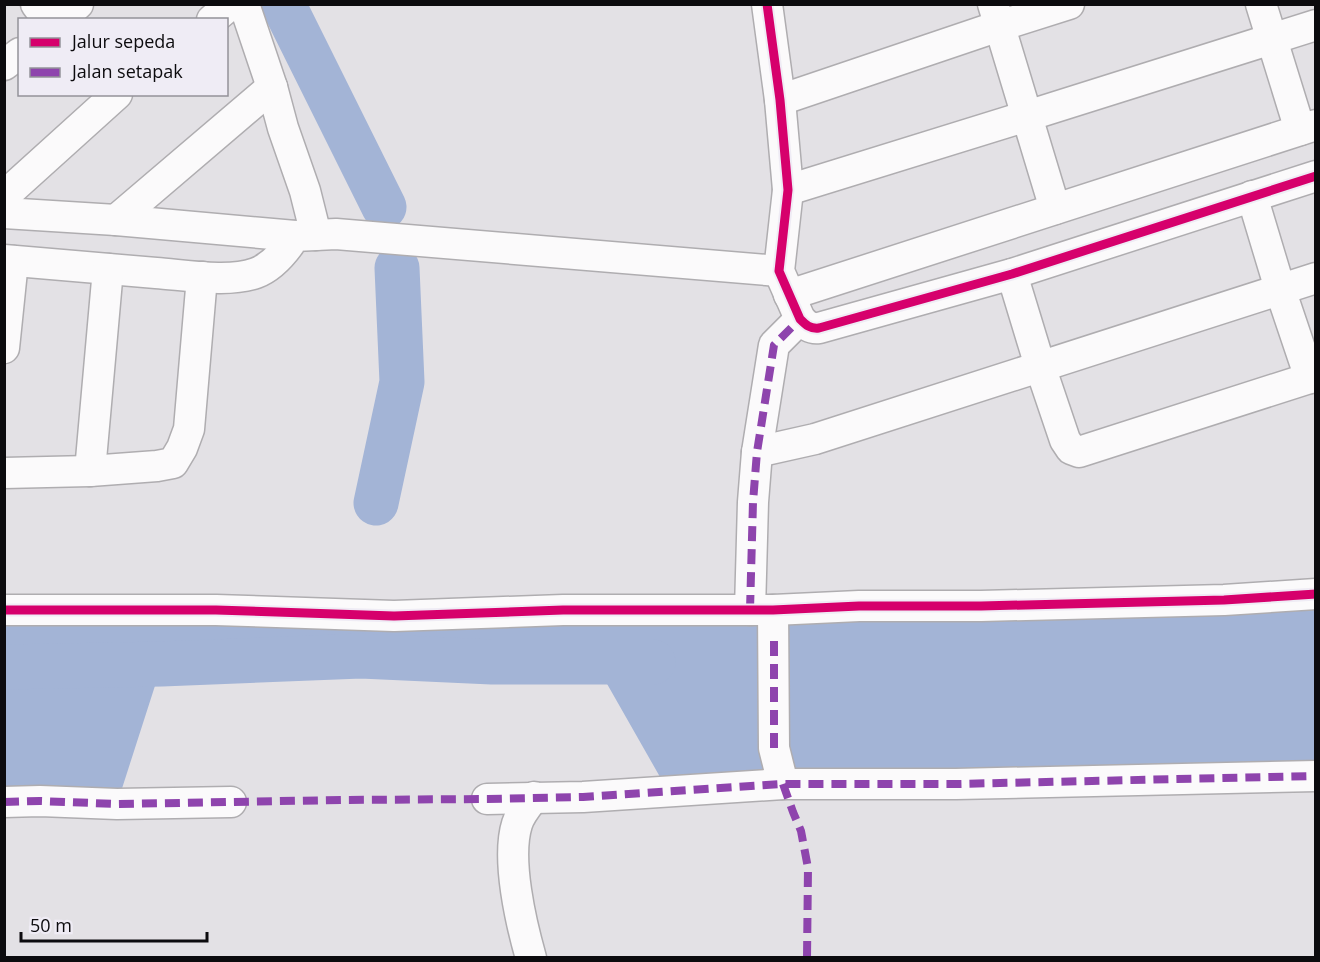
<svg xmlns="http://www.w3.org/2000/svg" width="1320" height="962" viewBox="0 0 1320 962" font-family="'Open Sans',sans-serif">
<rect width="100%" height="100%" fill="#e3e1e5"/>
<polygon fill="#a3b4d6" points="1315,592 1315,775 668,791 594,661 492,662 361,656 162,664 117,804 5,803 4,611"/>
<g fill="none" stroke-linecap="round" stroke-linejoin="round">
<g stroke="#a3b4d6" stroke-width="45">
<polyline points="283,4 384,207"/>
<polyline points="376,503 402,382 397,268"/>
<polyline points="4,667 162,664 361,656 492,662 653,662"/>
</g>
<g stroke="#afadb0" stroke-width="33">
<g id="minor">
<polyline points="36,4 48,20"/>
<polyline points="244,4 272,87 283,128 305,191 316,235"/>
<path d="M767,4l13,96 8,90 -9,81 21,48c6,6 10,10 19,9l193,-54 304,-98"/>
<polyline points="993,4 1055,209"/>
<polyline points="1261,4 1300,130"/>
<polyline points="60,20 78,4"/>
<polyline points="212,20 231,4"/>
<polyline points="4,65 20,53"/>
<polyline points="780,100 999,26 1069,4"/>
<polyline points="788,190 1027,116 1316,25"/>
<polyline points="4,196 117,94"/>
<polyline points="1252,196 1280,289 1310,378"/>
<polyline points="4,213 116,220 295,236"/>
<polyline points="116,220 272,87"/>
<path d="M4,260c51,4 101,9 152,13 29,2 73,10 100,0 16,-6 30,-23 39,-37l41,-2 443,37"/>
<polyline points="1012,274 1040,366 1065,440 1071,449 1079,452 1316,376"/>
<polyline points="789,295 1316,125"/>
<polyline points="4,348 13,261"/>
<polyline points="757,452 815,439 1316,278"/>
<polyline points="90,471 108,269"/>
<polyline points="4,473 90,471 157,466 173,463 182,448 189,429 202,277"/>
<polyline points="4,610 216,610 394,616 563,610 773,610 859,606 981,606 1224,600 1316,594"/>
<polyline points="750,610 753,502 757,452 774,345 800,319"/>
<polyline points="773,610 774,748 783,784"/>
<polyline points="487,799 583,797 783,784 956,784 1316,776"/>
<polyline points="4,802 40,801 117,804 231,802"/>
<path d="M531,958c-10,-35 -25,-99 -14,-134 3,-10 10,-18 17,-27"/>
</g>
</g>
<use href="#minor" stroke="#fbfafb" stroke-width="30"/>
<g stroke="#8e44ad" stroke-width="8" stroke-dasharray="15 8" stroke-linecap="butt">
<polyline points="750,610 753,502 757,452 774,345 800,319"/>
<polyline points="774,748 774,641"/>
<polyline points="783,784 793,812 801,831 808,868 807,958"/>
<polyline points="4,802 40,801 117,804 342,800 487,799 583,797 783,784 956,784 1316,776"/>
</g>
<g stroke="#efecf5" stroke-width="13">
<g id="cycleway">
<path d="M767,4l13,96 8,90 -9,81 21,48c6,6 10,10 19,9l193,-54 304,-98"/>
<polyline points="4,610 216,610 394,616 563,610 773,610 859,606 981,606 1224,600 1316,594"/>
</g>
</g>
<use href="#cycleway" stroke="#d6006c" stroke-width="9"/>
</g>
<rect width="1320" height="962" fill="none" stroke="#0c0b0e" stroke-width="12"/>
<rect x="18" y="18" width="210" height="78" fill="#efecf5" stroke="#949299" stroke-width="1.5"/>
<rect x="30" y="38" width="30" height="9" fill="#d6006c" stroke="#949299" stroke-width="1.5"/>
<text x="72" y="48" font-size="18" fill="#0c0b0e">Jalur sepeda</text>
<rect x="30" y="68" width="30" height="9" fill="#8e44ad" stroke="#949299" stroke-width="1.5"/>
<text x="72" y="78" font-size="18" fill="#0c0b0e">Jalan setapak</text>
<path d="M21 932v9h186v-9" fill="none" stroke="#0c0b0e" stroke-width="3"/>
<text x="30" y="932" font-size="18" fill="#0c0b0e" stroke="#efecf5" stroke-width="4.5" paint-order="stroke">50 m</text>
</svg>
